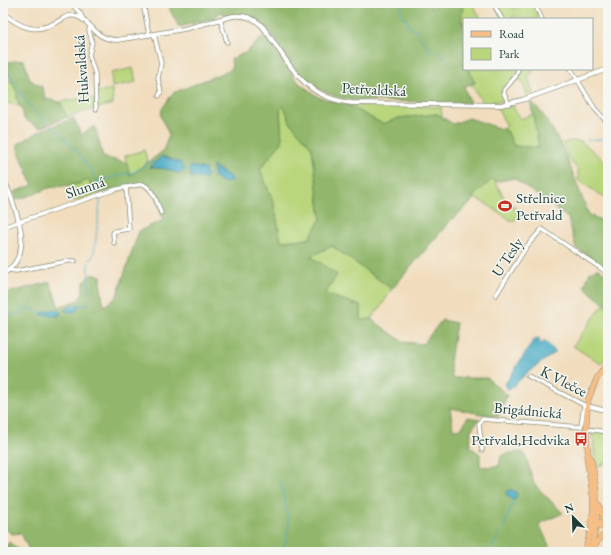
<svg xmlns="http://www.w3.org/2000/svg" width="611" height="555" viewBox="0 0 611 555" font-family="'EB Garamond',serif">
<rect width="100%" height="100%" fill="#f6f6f2"/>
<filter id="ink" filterUnits="userSpaceOnUse"><feTurbulence type="fractalNoise" baseFrequency=".025" numOctaves="2"/><feDisplacementMap in="SourceGraphic" scale="8" xChannelSelector="R" yChannelSelector="G"/><feConvolveMatrix kernelMatrix="1 2 1 2 8 2 1 2 1" color-interpolation-filters="sRGB"/></filter>
<filter id="wash" filterUnits="userSpaceOnUse"><feTurbulence type="fractalNoise" baseFrequency=".012" numOctaves="4" result="noise"/><feDisplacementMap in="SourceGraphic" scale="16" xChannelSelector="R" yChannelSelector="G"/><feGaussianBlur stdDeviation="0.9" result="paint"/><feColorMatrix in="noise" values="0 0 0 0 0 0 0 0 0 0 0 0 0 0 0 0 0 1.4 0 .05"/><feComposite in="paint" operator="in"/></filter>
<g filter="url(#wash)">
<rect width="100%" height="100%" fill="#f1ddbd"/>
<g fill="#b9d67d" stroke="#6c8a58">
<polygon points="460,3 472,3 481,19 464,19 464,26 461,20 463,9"/>
<polygon points="508,3 511,3 513,9 527,3 533,3 539,18 538,19 517,19 516,16 508,19 503,19 497,8"/>
<polygon points="133,68 136,82 112,87 111,73"/>
<path d="M469,69h48c-2,9 -9,16 -16,22l5,10 -23,2 -12,-19 4,-1z"/>
<polygon points="519,69 532,69 533,72 528,76 533,93 527,95 521,79 514,82 518,77"/>
<polygon points="11,80 17,92 17,99 20,106 7,103 3,97 3,92 5,90 5,84"/>
<polygon points="112,89 113,104 97,108 97,92"/>
<polygon points="83,98 92,98 95,100 94,109 67,117 60,102"/>
<polygon points="284,105 290,122 312,148 321,218 310,239 281,241 274,204 260,169 282,142 280,109"/>
<polygon points="347,105 441,107 442,117 437,114 399,118 383,124"/>
<polygon points="512,105 520,119 533,114 540,148 514,146 507,131 502,129 507,126 497,108"/>
<polygon points="571,141 582,142 608,164 608,200 578,180 578,170 569,159 563,144 563,143"/>
<polygon points="144,150 148,162 129,176 125,156"/>
<polygon points="493,178 506,201 524,214 522,217 512,221 485,203 472,197"/>
<polygon points="88,180 97,194 74,201 67,185 78,184"/>
<polygon points="332,246 392,289 382,305 371,319 361,321 361,306 324,294 311,256"/>
<polygon points="603,305 608,309 608,355 601,364 573,346"/>
<polygon points="591,430 608,433 608,451 606,456 608,457 608,462 597,467 595,459 593,444 595,443 594,440 593,441"/>
</g>
<g fill="#92b76c" stroke="#587a50" fill-rule="evenodd">
<path d="M170,3h260l1,5 9,-5h20l3,6 -2,11 3,7v42h5l6,14 -11,3 6,17 -120,-3c-20,-4 -39,-12 -53,-28 -20,-24 -31,-67 -70,-56l-6,-4 -5,4 -1,2 -36,9 -9,-17z"/>
<path d="M265,35l17,26 18,23 20,14 27,7 36,19 16,-6 38,-4 16,10 16,-6 38,13 7,15 25,2 -9,-48c30,28 43,77 59,115l19,8v46l-32,-21 -8,-30 -54,-40 -19,4 -2,-3 -21,18 3,2 -25,22 -58,68 -60,-43 -21,10 26,19 -12,19 36,12v14l10,-1 32,23 20,2 19,-24 14,3 -6,39 2,16h35l20,17 -9,22 -48,-9 3,21h8l7,-12 11,2 -8,11 -1,17 10,7v13l19,-1 2,-10 9,-3 12,-1 3,2 9,30 29,29 -24,11 13,28h-522l-9,-19 -9,1 -9,-7v-233l47,-12 9,25 19,-7 5,-6v-10c6,-8 7,-12 18,-8v13l3,17 12,-8 23,-67 24,-11 -7,-24 -11,-12 -48,10 -9,-14 -10,4 -30,4 -11,5 -21,7 -2,-8 19,-7 -15,-35v-6l24,-14 32,-12 7,17 14,-9 8,31 24,6 3,13 33,-25 6,-16 -8,-19 1,-7 11,-16 59,-24 -1,-10 14,-6zM284,106l6,16 22,26 9,70 -12,21 -28,2 -7,-37 -14,-35 22,-27 -2,-32zM162,156l12,4 3,13 -11,-4 -17,-2zM213,166l14,9 -13,3z"/>
<polygon points="3,58 7,62 24,60 30,80 42,87 46,99 60,102 67,117 39,128 24,119 22,109 17,99 17,92 3,66"/>
<polygon points="596,269 599,269 608,275 608,307 584,287 590,272"/>
<polygon points="9,542 22,552 3,552 3,544 7,546"/>
</g>
<g fill="#42a8c2" stroke="#30727b">
<polygon points="162,156 181,163 184,170 182,173 177,173 166,169 149,167 154,164"/>
<polygon points="190,166 205,169 206,179 191,177"/>
<polygon points="213,166 230,177 231,180 230,182 225,183 214,178"/>
<polygon points="76,304 79,304 79,306 76,311 71,312 65,311 65,309"/>
<polygon points="55,309 58,310 61,312 59,316 43,315 40,313"/>
<polygon points="537,338 540,339 539,342 541,344 543,342 546,342 556,352 527,373 509,390 504,385 505,384 533,341"/>
<polygon points="511,489 516,492 517,496 515,500 512,500 506,494 506,492"/>
</g>
<g fill="none" stroke-linecap="round" stroke-linejoin="round">
<g stroke="#42a8c2" stroke-width="1">
<path d="M397,3l5,4 -2,6 8,9v3l3,4 7,1c1,10 9,13 11,22"/>
<polyline points="437,51 448,60"/>
<polyline points="3,64 20,90 25,101 35,112 50,124"/>
<path d="M53,127c18,18 41,40 48,65"/>
<polyline points="587,140 608,139"/>
<polyline points="183,169 191,171"/>
<polyline points="206,174 214,173"/>
<polyline points="97,181 129,173 133,173 150,162 157,162"/>
<polyline points="89,260 92,258 94,253 101,195"/>
<polyline points="88,263 89,293"/>
<polyline points="78,306 86,305 88,304 88,298"/>
<polyline points="11,317 13,314 20,313 26,308 34,310 42,313"/>
<polyline points="281,482 289,524 284,549"/>
<path d="M282,552l2,-3c15,6 29,-3 45,3"/>
<polyline points="490,552 493,545 505,525 514,500"/>
</g>
</g>
</g>
<g filter="url(#ink)">
<g fill="none" stroke-linecap="round" stroke-linejoin="round">
<g stroke="#888d78" stroke-width="5">
<g id="minor">
<polyline points="71,3 80,13 83,19"/>
<polyline points="143,3 149,35"/>
<polyline points="493,3 502,19"/>
<polyline points="534,3 542,19"/>
<polyline points="220,19 227,42"/>
<polyline points="90,27 89,30 92,42 89,55 95,74 96,109"/>
<polyline points="154,34 161,63 158,78 161,92 159,96"/>
<polyline points="571,69 595,109 608,123"/>
<polyline points="509,104 504,94 504,90 516,76 518,69"/>
<path d="M3,227l114,-38 26,-5c11,6 14,18 18,29"/>
<polyline points="114,243 113,233 115,231 129,229 126,187"/>
<polyline points="8,270 16,271 68,261 75,261"/>
<polyline points="496,295 527,246 542,229 608,273"/>
<polyline points="528,376 584,405 608,411"/>
<polyline points="586,429 608,432"/>
<polyline points="482,450 479,424 482,419 581,427 584,405"/>
</g>
</g>
<g stroke="#888d78" stroke-width="5.5">
<g id="tertiary">
<path d="M3,13c19,16 33,21 56,8 5,-3 10,-7 17,-5 16,4 16,23 41,24l67,-11 49,-13c12,-1 22,2 30,11 26,35 39,71 89,76l149,2 21,-5 86,-31"/>
<path d="M3,176c10,29 36,76 0,98"/>
</g>
</g>
<g stroke="#888d78" stroke-width="6">
<g id="primary">
<path d="M588,453c4,7 5,14 6,21 5,27 4,52 -4,78"/>
<polyline points="599,505 602,514 608,521"/>
<polyline points="595,522 598,525 608,529"/>
<path d="M594,524c4,-4 10,-1 14,0"/>
<polyline points="592,549 601,537 608,533"/>
<polyline points="585,552 591,528 593,511 593,497 587,460 588,453 586,429 588,400 597,378 608,362"/>
</g>
</g>
<use href="#minor" stroke="#fff" stroke-width="3.5"/>
<use href="#tertiary" stroke="#fff" stroke-width="4"/>
<use href="#primary" stroke="#f6be87" stroke-width="5"/>
</g>
</g>
<defs>
<g id="stadium-bare" transform="scale(1.08)"><path d="M0-5a6.5 5 0 1 0 0 10a6.5 5 0 1 0 0-10ZM-3.5-1.8h7v3.6h-7Z" fill="#c8321e" stroke="#f6f6f2" stroke-width="2.5" paint-order="stroke"/></g>
<g id="bus-bare" transform="scale(1.08)"><path d="M-5-6H5V4H4V6H2V4H-2V6H-4V4H-5ZM-3.5-4V0h7V-4ZM-3.5 1.2v1.5H-2V1.2ZM2 1.2v1.5H3.5V1.2Z" fill="#c8321e" stroke="#f6f6f2" stroke-width="2.5" paint-order="stroke"/></g>
</defs>
<g fill-rule="evenodd">
<use href="#stadium-bare" x="505" y="206"/>
<use href="#bus-bare" x="581" y="439"/>
</g>
<g text-anchor="middle" dominant-baseline="central" stroke-width="3" stroke-linejoin="round" paint-order="stroke">
<g font-size="15" fill="#1f3d34" stroke="#f6f6f2">
<text transform="translate(81 69) rotate(-94)">Hukvaldská</text>
<text transform="translate(374 89) rotate(3)">Petřvaldská</text>
<text transform="translate(85 187) rotate(-19)">Slunná</text>
<text transform="translate(507 257) rotate(-56)">U Tesly</text>
<text transform="translate(564 381) rotate(27)">K Vlečce</text>
<text transform="translate(528 410) rotate(5)">Brigádnická</text>
</g>
<g font-size="15" fill="#1f3d34" stroke="#f6f6f2" text-anchor="start">
<text x="516" y="197">Střelnice<tspan x="516" dy="17">Petřvald</tspan></text>
<text x="570" y="439" text-anchor="end">Petřvald,Hedvika</text>
</g>
</g>
<rect width="611" height="555" fill="none" stroke="#f6f6f2" stroke-width="16"/>
<rect x="463" y="18" width="130" height="52" fill="#f6f6f2" stroke="#a0aca6"/>
<rect x="471" y="31" width="20" height="6" fill="#f6be87" stroke="#a0aca6"/>
<text x="499" y="38" font-size="12" fill="#1f3d34">Road</text>
<rect x="471" y="48" width="20" height="12" fill="#b9d67d" stroke="#a0aca6"/>
<text x="499" y="58" font-size="12" fill="#1f3d34">Park</text>
<g transform="translate(573 517) rotate(337)" stroke="#f6f6f2" stroke-width="3" paint-order="stroke">
<path d="M0-3L7 15L0 10L-7 15Z" fill="#1f3d34"/>
<text y="-6" font-size="11" font-weight="bold" text-anchor="middle" fill="#1f3d34">N</text>
</g>
</svg>
